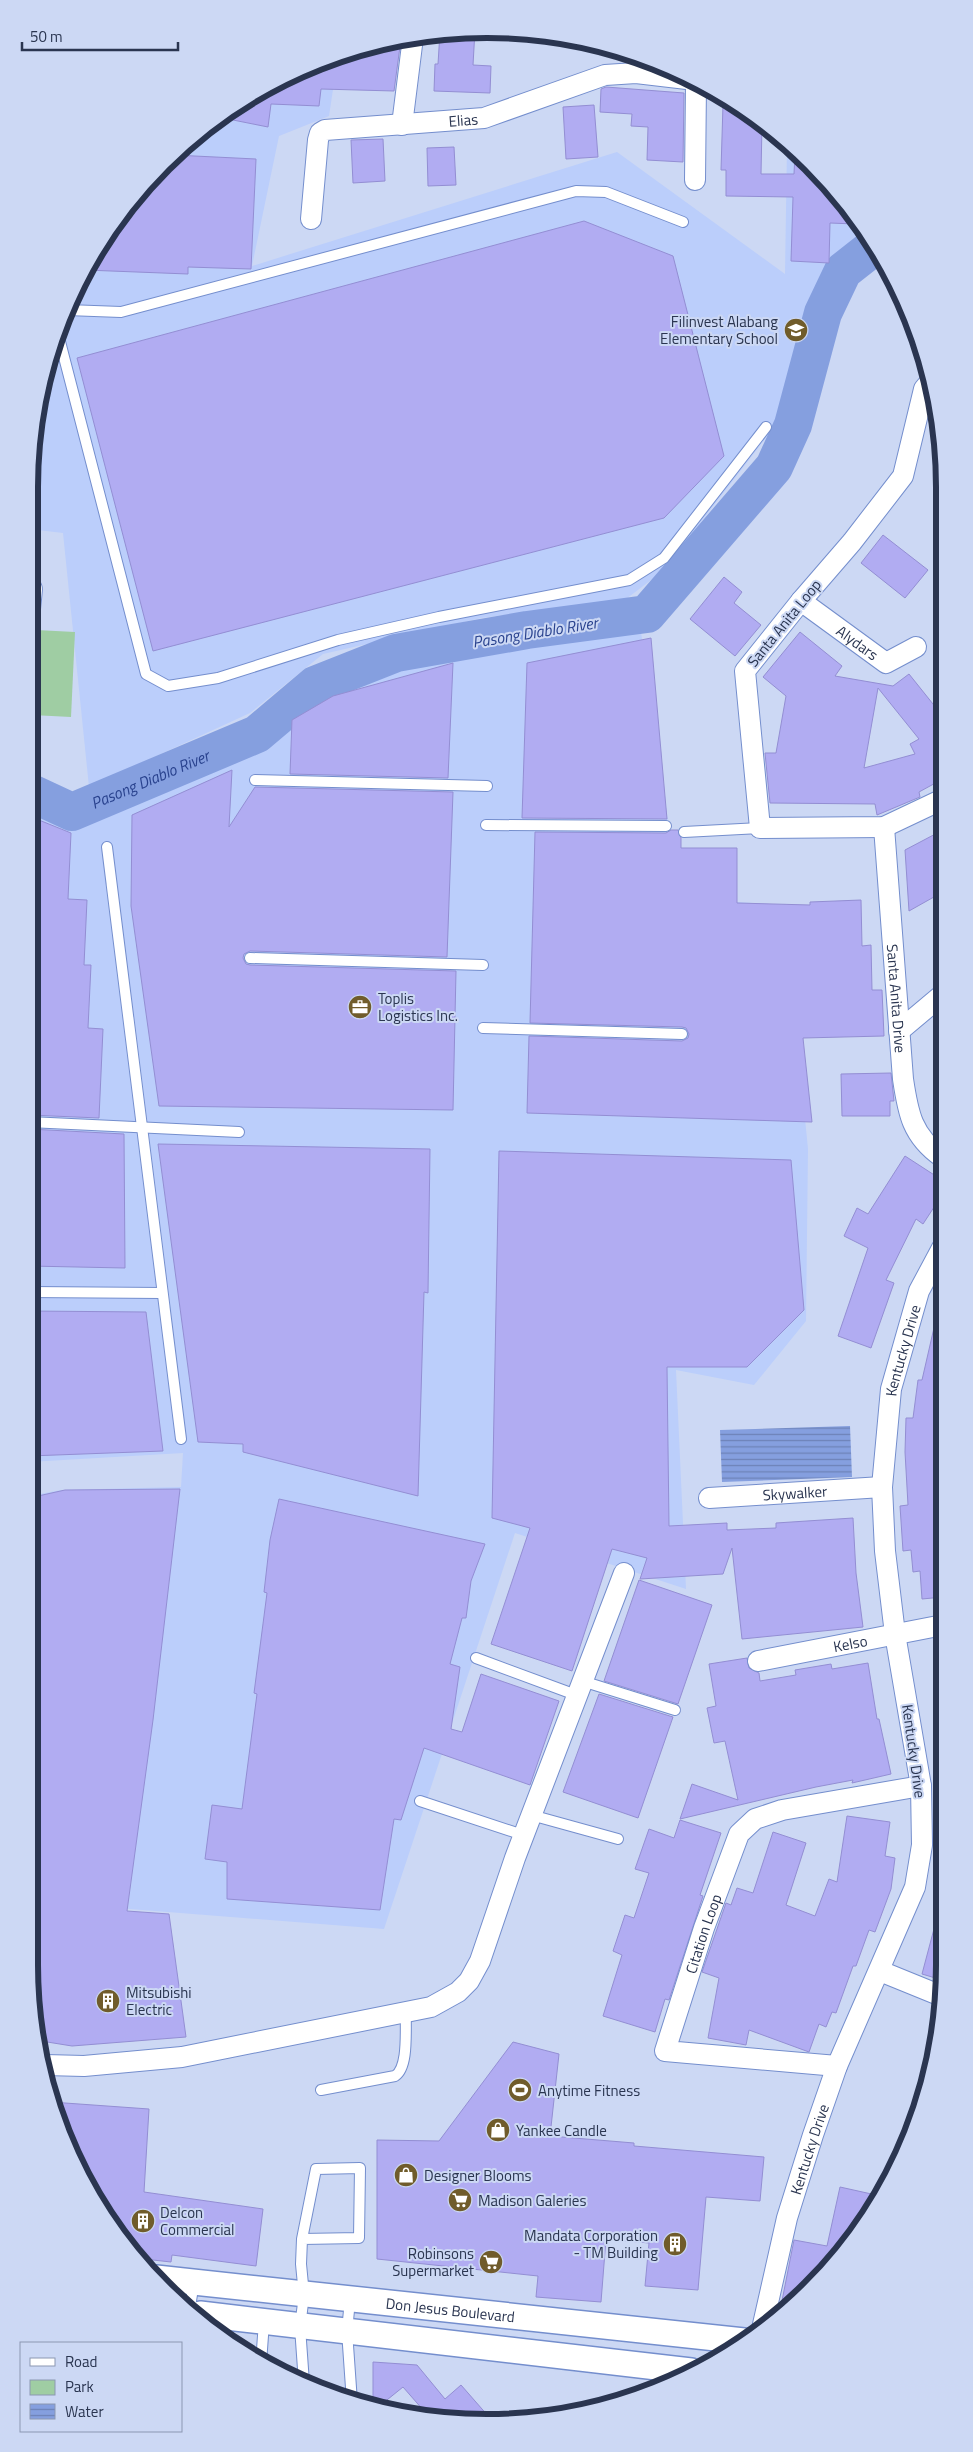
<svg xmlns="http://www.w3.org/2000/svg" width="973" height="2452" viewBox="0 0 973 2452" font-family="'Titillium Web',sans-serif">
<defs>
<pattern id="water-rules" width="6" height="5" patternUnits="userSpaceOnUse" patternTransform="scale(1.25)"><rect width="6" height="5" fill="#859fdf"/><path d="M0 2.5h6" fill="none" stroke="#6d82b7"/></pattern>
</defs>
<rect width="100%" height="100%" fill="#ccd8f4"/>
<g fill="#bbcefb">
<polygon points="338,56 329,116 279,136 252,266 617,152 785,274 787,146 831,185 864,238 840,256 820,277 797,383 783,416 663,571 626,599 481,618 323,654 250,713 89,787 63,533 29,529 29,486 53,340 90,258 142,185 208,124 284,76"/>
<polygon points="641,632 679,898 784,905 808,1149 806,1321 754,1385 676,1370 686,1589 515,1533 384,1929 29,1901 29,1496 61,1490 181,1487 183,1453 29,1462 29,813 69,827 225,764 316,685 386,664"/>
</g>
<polygon fill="#9fcda3" points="36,630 75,632 71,717 32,715"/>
<polygon fill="url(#water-rules)" points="850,1426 852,1477 722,1482 720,1430"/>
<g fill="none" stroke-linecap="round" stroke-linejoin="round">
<path stroke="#859fdf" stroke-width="38" id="s1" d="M29,792l43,20 185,-78 58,-49 81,-32 131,-23 120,-16 127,-147 19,-42 30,-112 20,-42 28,-22"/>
</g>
<g fill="#b1acf2" stroke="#938ed3" fill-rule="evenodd">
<polygon points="456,30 475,30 473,65 491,66 490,93 434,91 435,64 438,64 440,32"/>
<polygon points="401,39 394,91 321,89 319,106 271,104 268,127 218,117 284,76 368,44"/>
<polygon points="606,87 684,93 683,162 647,160 648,127 631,126 632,114 600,112 601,89"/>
<polygon points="723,104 741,106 762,124 761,174 794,174 795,153 831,185 855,224 830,223 829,263 791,261 793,197 726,196 726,170 721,170"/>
<polygon points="594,105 598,157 566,159 563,107"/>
<polygon points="383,139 385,181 353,183 351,140"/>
<polygon points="454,147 456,185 428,186 427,148"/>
<polygon points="174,155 256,159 251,269 188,267 188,274 85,270 90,258 142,185"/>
<polygon points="584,221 673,256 724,456 664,518 153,651 77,358"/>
<polygon points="883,535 928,570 905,598 861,563"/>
<polygon points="724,577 742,592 734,603 761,625 735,656 690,619"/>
<path d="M800,632l42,34 -7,10 58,10 16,-12 32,40v66l-22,12 1,5 -43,18 -2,-11 -105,-1 -5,-50h11l10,-57 -23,-19zM878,688l41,51 -9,5 5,10 -51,14z"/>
<polygon points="651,638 667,819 522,818 527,663"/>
<polygon points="453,663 448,778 290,774 292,720 333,696"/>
<polygon points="232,770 229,827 255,787 453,792 447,957 250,951 244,954 243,958 246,964 250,965 456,971 453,1110 159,1106 131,906 132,815"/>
<polygon points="29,816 71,833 68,899 87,900 84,965 91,965 88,1028 103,1029 99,1118 29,1115"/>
<polygon points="671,830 678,830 681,838 681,848 737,848 737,903 810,905 810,902 861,900 862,946 871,945 872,990 882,990 884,1036 803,1038 812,1122 527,1113 529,1036 682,1041 688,1038 689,1034 686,1028 682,1027 530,1023 535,832 666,833"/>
<polygon points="941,831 941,893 909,911 905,850"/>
<polygon points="891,1073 894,1101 890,1101 890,1116 842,1116 841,1074"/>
<polygon points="29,1129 124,1134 125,1268 29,1266"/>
<polygon points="158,1144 430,1149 428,1293 424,1292 418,1496 243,1452 243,1444 198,1442"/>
<polygon points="499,1151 791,1160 804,1310 747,1367 667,1367 669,1526 727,1523 727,1530 776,1528 776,1523 853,1518 856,1573 863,1627 742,1639 732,1548 723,1574 640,1579 647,1558 612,1549 572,1671 491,1644 530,1528 492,1518"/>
<polygon points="905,1156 942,1180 942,1195 923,1224 916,1219 886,1280 894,1283 871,1348 838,1336 868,1248 844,1236 857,1208 868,1214"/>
<polygon points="29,1311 146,1312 163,1451 29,1456"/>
<polygon points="936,1319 943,1320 943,1597 922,1599 920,1571 913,1572 911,1550 903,1551 900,1506 908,1505 905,1452 906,1418 913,1418 918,1380 922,1380"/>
<polygon points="180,1489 153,1720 127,1911 169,1914 186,2037 72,2046 41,2041 29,1966 29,1498 65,1490"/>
<polygon points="279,1499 485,1544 471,1581 466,1618 462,1618 450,1664 460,1667 451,1729 462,1732 481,1674 559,1701 530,1785 424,1748 401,1820 394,1819 380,1910 227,1899 227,1862 205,1859 212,1805 242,1809 257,1694 254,1693 267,1593 264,1592 270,1540"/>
<polygon points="639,1580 712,1605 678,1704 604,1681"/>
<polygon points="747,1658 749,1668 759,1673 760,1681 796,1675 795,1670 831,1664 832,1669 868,1663 877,1719 879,1719 891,1774 852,1783 853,1780 816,1787 680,1819 692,1784 738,1800 725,1741 714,1743 707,1708 716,1706 709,1664"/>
<polygon points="599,1694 673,1717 638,1818 563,1792"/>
<polygon points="847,1816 890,1822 885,1856 895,1858 891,1889 875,1932 869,1930 856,1966 853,1966 836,2013 832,2012 826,2027 819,2024 809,2052 749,2030 746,2045 708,2038 719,1978 702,1972 726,1903 731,1905 737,1888 753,1893 773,1832 806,1843 786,1905 815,1916 829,1879 837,1882"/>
<polygon points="680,1820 721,1833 700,1895 703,1896 669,2000 665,1999 655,2032 603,2016 622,1955 613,1951 625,1915 634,1918 649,1873 635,1869 649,1829 674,1838"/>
<polygon points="939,1910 944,1910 944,1966 942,1980 922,1974"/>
<polygon points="513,2042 559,2054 550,2136 634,2143 634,2146 764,2157 760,2201 706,2197 698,2290 645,2286 649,2243 606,2239 601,2302 536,2297 538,2276 377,2259 377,2140 439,2141"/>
<polygon points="51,2102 149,2109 144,2192 263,2209 256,2266 172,2255 171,2262 135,2258 90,2194 53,2113"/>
<polygon points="840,2187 876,2195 849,2244 789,2309 779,2316 794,2240 827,2246"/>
<polygon points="373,2362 417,2365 445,2399 461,2385 489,2417 431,2419 403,2387 377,2408 373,2407"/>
</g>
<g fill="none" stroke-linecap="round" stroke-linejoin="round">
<g stroke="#748ecd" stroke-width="12">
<g id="service">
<polyline points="67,310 121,312 576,191 606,192 683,222"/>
<polyline points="57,330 146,674 168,686 218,678 338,640 439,617 629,580 664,558 766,427"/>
<polyline points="255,780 487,786"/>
<polyline points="486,825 666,826"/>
<polyline points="684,832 760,828"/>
<polyline points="107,847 181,1439"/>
<polyline points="250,958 483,965"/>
<polyline points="483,1028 682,1034"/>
<polyline points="29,1122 239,1132"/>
<polyline points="29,1292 162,1293"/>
<polyline points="476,1658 576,1695"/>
<polyline points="582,1681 675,1710"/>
<polyline points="420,1801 523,1835"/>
<polyline points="531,1815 618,1839"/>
<path d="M321,2090l74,-14c14,-9 10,-47 11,-63"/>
<polyline points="302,2239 359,2238 360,2168 316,2169 302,2239 301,2264 304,2295 300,2327 304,2383"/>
<polyline points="350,2300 347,2331 352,2402"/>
<polyline points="190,2307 194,2282"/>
<polyline points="261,2363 264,2322"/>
</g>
</g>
<g stroke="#748ecd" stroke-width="22">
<g id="minor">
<polyline points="402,125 413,37"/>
<polyline points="695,180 696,84"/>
<path id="s2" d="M311,219l7,-79 2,-7 5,-3 159,-12 121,-43 31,-2 51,6"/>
<polyline points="929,383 924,389 903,476 852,542 801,601 745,671 760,828 884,827 941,800"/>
<polyline points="29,582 32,589 29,619"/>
<path id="s3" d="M801,601l85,62 30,-16"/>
<path id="s4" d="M884,827l19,252c5,34 9,57 39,78"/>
<polyline points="899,1031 942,995"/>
<path id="s5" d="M709,1498l173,-11"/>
<path id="s6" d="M758,1661l185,-36"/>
<polyline points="880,1971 939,1995"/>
<polyline points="45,2065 84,2066 182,2057 431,2007 458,1992 469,1981 480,1961 515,1858 624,1573"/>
<path id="s7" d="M837,2066l-172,-15 39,-123 35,-94 16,-15 27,-9 139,-24"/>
<path id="s8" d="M762,2329l25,-111 26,-83 24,-69 78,-179 7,-42 -1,-59 -26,-152 -10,-83 -3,-64 9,-98 28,-98 23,-43"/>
</g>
</g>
<g stroke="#748ecd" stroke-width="28">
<g id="tertiary">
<path id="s9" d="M156,2278l588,63"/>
<polyline points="200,2314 691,2371"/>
</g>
</g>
<use href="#service" stroke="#fff" stroke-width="10"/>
<use href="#minor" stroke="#fff" stroke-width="20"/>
<use href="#tertiary" stroke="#fff" stroke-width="25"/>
</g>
<defs>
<g id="school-disc" transform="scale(1.25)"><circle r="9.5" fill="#705c2b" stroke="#ccd8f4"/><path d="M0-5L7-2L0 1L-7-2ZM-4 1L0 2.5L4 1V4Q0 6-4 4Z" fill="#fff"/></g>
<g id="office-disc" transform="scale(1.25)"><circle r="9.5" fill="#705c2b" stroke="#ccd8f4"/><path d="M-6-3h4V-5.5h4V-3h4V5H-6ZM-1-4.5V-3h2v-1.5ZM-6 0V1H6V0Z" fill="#fff"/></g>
<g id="building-disc" transform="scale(1.25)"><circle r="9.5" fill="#705c2b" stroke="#ccd8f4"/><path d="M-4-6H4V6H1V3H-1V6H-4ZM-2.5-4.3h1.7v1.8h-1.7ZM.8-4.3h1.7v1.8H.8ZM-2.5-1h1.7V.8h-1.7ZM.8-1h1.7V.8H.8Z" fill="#fff"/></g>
<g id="stadium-disc" transform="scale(1.25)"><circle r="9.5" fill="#705c2b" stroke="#ccd8f4"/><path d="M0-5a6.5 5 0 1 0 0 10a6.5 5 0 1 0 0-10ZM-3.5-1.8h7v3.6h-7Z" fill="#fff"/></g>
<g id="shop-disc" transform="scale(1.25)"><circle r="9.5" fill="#705c2b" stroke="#ccd8f4"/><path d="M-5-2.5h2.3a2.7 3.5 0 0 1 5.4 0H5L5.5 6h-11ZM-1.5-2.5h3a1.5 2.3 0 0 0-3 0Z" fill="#fff"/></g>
<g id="supermarket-disc" transform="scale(1.25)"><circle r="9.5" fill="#705c2b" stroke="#ccd8f4"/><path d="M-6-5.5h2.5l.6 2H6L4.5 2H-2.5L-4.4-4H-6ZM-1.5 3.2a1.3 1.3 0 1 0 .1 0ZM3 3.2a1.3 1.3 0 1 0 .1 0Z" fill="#fff"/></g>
</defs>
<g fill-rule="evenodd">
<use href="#school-disc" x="796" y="330"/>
<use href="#office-disc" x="360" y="1007"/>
<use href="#building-disc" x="108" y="2001"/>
<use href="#stadium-disc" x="520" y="2090"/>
<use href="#shop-disc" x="498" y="2130"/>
<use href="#shop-disc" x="406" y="2175"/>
<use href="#supermarket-disc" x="460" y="2200"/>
<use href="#building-disc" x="143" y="2221"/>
<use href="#building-disc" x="675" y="2244"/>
<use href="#supermarket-disc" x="491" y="2262"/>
</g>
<g text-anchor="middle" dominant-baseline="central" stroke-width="4" stroke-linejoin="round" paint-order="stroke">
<g font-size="15" fill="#2a3550" stroke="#ccd8f4">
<text stroke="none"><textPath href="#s2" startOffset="231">Elias</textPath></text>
<text transform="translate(784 623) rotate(-51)">Santa Anita Loop</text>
<text stroke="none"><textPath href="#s3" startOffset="70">Alydars</textPath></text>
<text stroke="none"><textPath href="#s4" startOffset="172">Santa Anita Drive</textPath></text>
<text stroke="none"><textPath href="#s8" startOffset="1011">Kentucky Drive</textPath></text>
<text stroke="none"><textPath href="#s5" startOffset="86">Skywalker</textPath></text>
<text stroke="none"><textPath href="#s6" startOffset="94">Kelso</textPath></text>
<text transform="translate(914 1751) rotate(82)">Kentucky Drive</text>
<text stroke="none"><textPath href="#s7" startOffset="296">Citation Loop</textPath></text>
<text stroke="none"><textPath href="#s8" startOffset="186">Kentucky Drive</textPath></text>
<text stroke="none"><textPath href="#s9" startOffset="296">Don Jesus Boulevard</textPath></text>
</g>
<g font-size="15" fill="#2a3550" stroke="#ccd8f4" text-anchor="start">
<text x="778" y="321" text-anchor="end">Filinvest Alabang<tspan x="778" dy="17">Elementary School</tspan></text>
<text x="378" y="998">Toplis<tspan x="378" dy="17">Logistics Inc.</tspan></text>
<text x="126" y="1992">Mitsubishi<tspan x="126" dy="17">Electric</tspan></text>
<text x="538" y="2090">Anytime Fitness</text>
<text x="516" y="2130">Yankee Candle</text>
<text x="424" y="2175">Designer Blooms</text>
<text x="478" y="2200">Madison Galeries</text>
<text x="160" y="2212">Delcon<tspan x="160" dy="17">Commercial</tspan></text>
<text x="658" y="2235" text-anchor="end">Mandata Corporation<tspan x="658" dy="17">- TM Building</tspan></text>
<text x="474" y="2253" text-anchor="end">Robinsons<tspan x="474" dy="17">Supermarket</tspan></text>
</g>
<g font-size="16" font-style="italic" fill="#29428e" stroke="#ccd8f4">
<text transform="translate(535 632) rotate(-9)">Pasong Diablo River</text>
<text stroke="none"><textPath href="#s1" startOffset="132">Pasong Diablo River</textPath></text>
</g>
</g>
<path d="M0 0H973V2452H0ZM487 38H487A449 449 0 0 1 936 487V1965A449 449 0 0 1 487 2414H487A449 449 0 0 1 38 1965V487A449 449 0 0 1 487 38Z" fill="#ccd8f4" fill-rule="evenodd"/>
<path fill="none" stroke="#2a3550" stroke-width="6" d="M487 38H487A449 449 0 0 1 936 487V1965A449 449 0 0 1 487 2414H487A449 449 0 0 1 38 1965V487A449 449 0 0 1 487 38Z"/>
<rect x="20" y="2342" width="162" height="90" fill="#ccd8f4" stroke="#8b97b2"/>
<rect x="30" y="2358" width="25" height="8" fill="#ffffff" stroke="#8b97b2"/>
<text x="65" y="2367" font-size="15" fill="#2a3550">Road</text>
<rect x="30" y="2380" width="25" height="15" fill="#9fcda3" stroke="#8b97b2"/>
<text x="65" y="2392" font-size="15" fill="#2a3550">Park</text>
<rect x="30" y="2404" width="25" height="15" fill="url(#water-rules)" stroke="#8b97b2"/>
<text x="65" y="2417" font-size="15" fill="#2a3550">Water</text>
<path d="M22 42v8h156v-8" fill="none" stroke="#2a3550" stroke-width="2.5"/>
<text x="30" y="42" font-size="15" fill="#2a3550" stroke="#ccd8f4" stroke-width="4" paint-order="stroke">50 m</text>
</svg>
